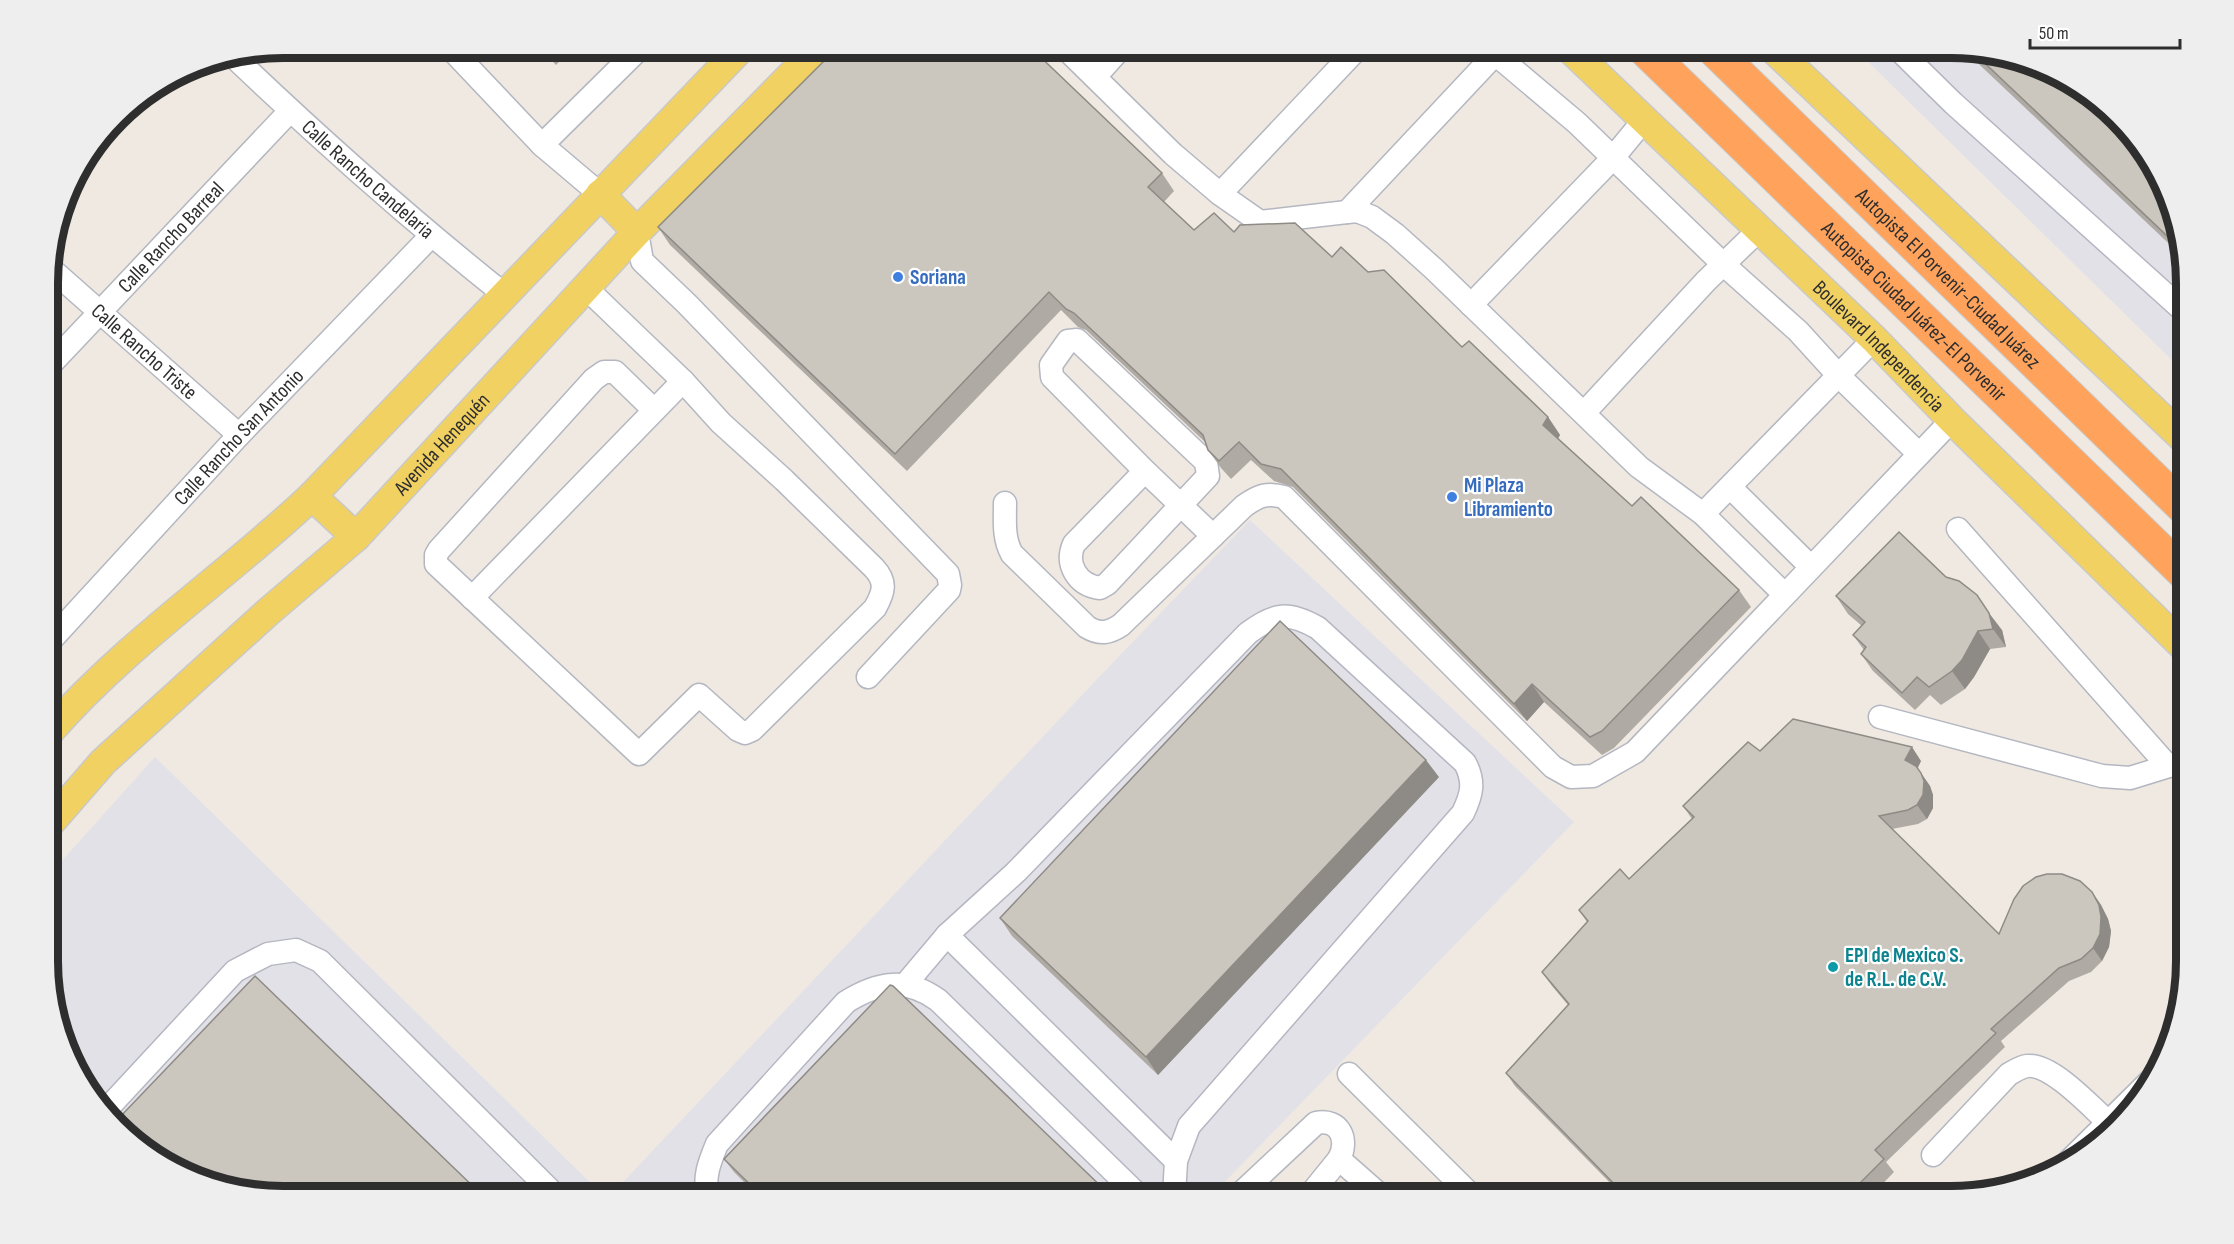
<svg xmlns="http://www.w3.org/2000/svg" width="2234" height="1244" viewBox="0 0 2234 1244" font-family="'Sofia Sans Condensed',sans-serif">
<rect width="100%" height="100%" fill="#efe9e1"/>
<g fill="#e3e1e8">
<polygon points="1854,48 1950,48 2011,56 2068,79 2146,153 2174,208 2185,268 2185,373"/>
<polygon points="1250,520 1574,822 1211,1196 610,1196 1102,674"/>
<polygon points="155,757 604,1196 284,1196 223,1188 166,1165 88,1091 50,991 50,874"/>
</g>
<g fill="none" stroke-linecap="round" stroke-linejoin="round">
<g stroke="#b4b7c1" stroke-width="25">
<g id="minor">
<polyline points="450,48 542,145 600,194"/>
<polyline points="1065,48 1173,154 1220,194 1260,222 1347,212 1357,211 1372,217 1395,234 1434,269 1639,467 1703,514 1784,594"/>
<polyline points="1488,48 1577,123 1723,264 1798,331 1839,376 1919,454"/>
<polyline points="1897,48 1953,103 2185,312"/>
<path id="s1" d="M235,58c87,83 176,162 270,237"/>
<polyline points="1095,77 1121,48"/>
<polyline points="542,145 640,48"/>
<polyline points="1220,194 1358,48"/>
<polyline points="1347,212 1501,48"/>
<polyline points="637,232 642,261 687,304 948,574 950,585 949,590 868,677"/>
<path id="s2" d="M50,268l189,167"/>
<path d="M586,288l97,93 38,42 63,57 90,88c13,14 10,24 1,40l-123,122 -7,3 -7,-3 -39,-35 -60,59 -203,-190v-9l3,-5 155,-171 10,-7h11l39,38"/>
<polyline points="1471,305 1612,159 1644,120"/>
<path id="s3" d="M50,365l240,-254"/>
<polyline points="1584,413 1706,281 1759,230"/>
<path d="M1145,471l-71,73c-9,20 3,41 26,44l7,-4 101,-108 -2,-14 -129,-122 -9,1 -17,24 1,12 93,94 68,65"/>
<polyline points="1730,487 1810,566"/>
<path d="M1005,503c0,18 -2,35 7,51l75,73c13,8 22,6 34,-2l123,-119c14,-10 23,-14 40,-9l269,270 18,10 22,-1 42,-24 317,-332"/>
<polyline points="1703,514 1874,339"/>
<polyline points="1958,529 2168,766"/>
<polyline points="472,598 683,381"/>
<path id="s4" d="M50,641l189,-206 192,-199"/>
<polyline points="1880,717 2102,776 2130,778 2185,761"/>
<polyline points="947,935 1176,1161"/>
<path d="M904,986l43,-51 69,-63 232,-239c27,-20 40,-22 70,-5l147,135c10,19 7,31 -2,50l-274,313 -13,35 -2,35"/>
<polyline points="1349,1074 1472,1196"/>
<polyline points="107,1109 235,971 268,954 296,950 320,961 556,1196"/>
<path d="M1933,1155l76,-81c6,-3 11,-7 18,-8 24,-3 63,40 81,56"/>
<polyline points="2066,1164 2155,1076"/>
<path d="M708,1196c-5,-19 2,-35 9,-52l129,-142c32,-20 60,-25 92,-2l201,196"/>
<path d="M1238,1196l78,-73c24,-5 33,17 23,36"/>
<polyline points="1309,1196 1339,1159 1381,1196"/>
</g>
</g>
<g stroke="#c9c9c9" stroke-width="31">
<g id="major">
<path id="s5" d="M1569,48l305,291 78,81 233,228"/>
<polyline points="1772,48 2185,440"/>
<polyline points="600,194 637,232"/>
<polyline points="312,496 356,537"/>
<path d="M50,731c78,-89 176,-154 262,-235l429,-448"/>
<path id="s6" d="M50,823l53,-61 165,-150 88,-75 281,-305 181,-184"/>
</g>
</g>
<g stroke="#c9c9c9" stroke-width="35">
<g id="highway">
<path id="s7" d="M1643,48l542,526"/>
<path id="s8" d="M1712,48l473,461"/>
</g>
</g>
<use href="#minor" stroke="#fff" stroke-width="22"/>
<use href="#major" stroke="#f2d163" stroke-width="28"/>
<use href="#highway" stroke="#ffa35c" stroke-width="33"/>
</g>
<g fill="#afaba4">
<polygon points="500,48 523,48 511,59"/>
<polygon points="540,48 573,48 556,65"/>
<polygon points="1964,50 2011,56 2174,208 2183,257"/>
<polygon points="1162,173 1174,191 1164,202 1194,230 1234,232 1332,257 1368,272 1548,417 1560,435 1558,439 1632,506 1739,590 1751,607 1614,748 1602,755 1544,702 1527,721 1293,487 1274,481 1251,460 1231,479 1221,468 1208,450 1206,443 1086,330 1078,327 1061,310 907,471 670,245 658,227"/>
<polygon points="1836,596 2002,630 2006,647 1990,649 1974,677 1965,689 1941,705 1930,695 1915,710 1873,671 1861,654 1864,650 1853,635 1862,626 1848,614"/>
<polygon points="1760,751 1921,761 1917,768 1930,786 1933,795 1933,808 1927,819 1918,824 1892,829 1999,934 2092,892 2101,905 2108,919 2111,931 2109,947 2102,961 2091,972 2069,981 2001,1041 2005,1047 1886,1162 1894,1172 1871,1196 1623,1196 1515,1086 1506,1073 1568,1005 1552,986 1542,972 1587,922 1579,910 1629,879 1692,819 1683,806"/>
<polygon points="1439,777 1158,1075 1012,936 1000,918"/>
<polygon points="724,1159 1111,1196 758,1196 734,1172"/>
</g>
<g fill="#8e8b86">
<polygon points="1548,417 1560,435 1555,443 1543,425"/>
<polygon points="1989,613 2002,630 2006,647 1993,629"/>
<polygon points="1978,631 1990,649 1974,677 1965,689 1952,671"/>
<polygon points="1532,684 1544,702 1527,721 1514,704"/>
<polygon points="1912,747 1921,761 1915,774 1905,760"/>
<polygon points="1426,760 1439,777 1158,1075 1146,1057"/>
<polygon points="1921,773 1930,786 1933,795 1933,808 1927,819 1917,805"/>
<polygon points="2092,892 2101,905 2108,919 2111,931 2109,947 2102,961 2093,948"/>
<polygon points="1846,1183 1855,1196 1835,1196"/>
</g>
<g fill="#cbc7bf" stroke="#8e8b86" stroke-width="1.5">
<polygon points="837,48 1031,48 1162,173 1148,187 1194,230 1214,213 1234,232 1240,225 1295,223 1332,257 1341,247 1368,272 1384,270 1462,347 1469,341 1548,417 1543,425 1632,506 1641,497 1739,590 1602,731 1590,737 1532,684 1514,704 1281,469 1261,464 1239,442 1219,461 1208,450 1203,435 1074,313 1066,309 1049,292 895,454 658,227"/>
<polygon points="1972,51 2011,56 2068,79 2146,153 2174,208 2182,250"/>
<polygon points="1899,532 1946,577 1959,581 1977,595 1989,613 1993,629 1978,631 1962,660 1952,671 1929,687 1917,677 1902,693 1861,654 1866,647 1853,635 1865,622 1836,596"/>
<polygon points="1280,621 1426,760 1146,1057 1000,918"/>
<polygon points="1793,719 1912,747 1905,760 1916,766 1921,773 1924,781 1923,795 1917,805 1908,810 1879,816 1999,934 2014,899 2023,886 2036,877 2047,874 2062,874 2080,881 2092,892 2099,905 2101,917 2100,934 2093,948 2081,959 2059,968 1991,1029 1996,1033 1875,1150 1884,1159 1853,1190 1846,1183 1835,1196 1811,1196 1796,1183 1784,1196 1626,1196 1506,1073 1569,1004 1542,972 1588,921 1579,910 1620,869 1629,879 1694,817 1683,806 1748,742 1760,751"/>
<polygon points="255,976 483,1196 284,1196 223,1188 166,1165 118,1119"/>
<polygon points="890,985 893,986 1111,1196 762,1196 724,1159"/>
</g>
<g fill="#3f7fe0" stroke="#fff" stroke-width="2">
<circle cx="898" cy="277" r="6"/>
<circle cx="1452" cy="497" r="6"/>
</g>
<circle fill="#0f9aa8" stroke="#fff" stroke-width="2" cx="1833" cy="967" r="6"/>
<g text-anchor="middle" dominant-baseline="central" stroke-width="4.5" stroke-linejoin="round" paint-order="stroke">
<g font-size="21" fill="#2e2e2e" stroke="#fff">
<text stroke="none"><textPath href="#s1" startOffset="180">Calle Rancho Candelaria</textPath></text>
<text stroke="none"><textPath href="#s3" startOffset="176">Calle Rancho Barreal</textPath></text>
<text stroke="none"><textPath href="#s8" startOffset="330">Autopista El Porvenir-Ciudad Juárez</textPath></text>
<text stroke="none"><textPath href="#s7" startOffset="378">Autopista Ciudad Juárez-El Porvenir</textPath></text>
<text stroke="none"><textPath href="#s5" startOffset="430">Boulevard Independencia</textPath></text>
<text stroke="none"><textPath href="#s2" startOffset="126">Calle Rancho Triste</textPath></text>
<text stroke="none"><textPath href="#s4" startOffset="278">Calle Rancho San Antonio</textPath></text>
<text stroke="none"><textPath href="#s6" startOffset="546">Avenida Henequén</textPath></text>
</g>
<g font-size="21" font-weight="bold" fill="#366cbe" stroke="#fff" text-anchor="start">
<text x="910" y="277">Soriana</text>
<text x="1464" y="485">Mi Plaza<tspan x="1464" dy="24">Libramiento</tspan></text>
</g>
<g font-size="21" font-weight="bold" fill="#0d838f" stroke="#fff" text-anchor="start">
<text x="1845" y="955">EPI de Mexico S.<tspan x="1845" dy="24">de R.L. de C.V.</tspan></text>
</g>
</g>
<path d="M0 0H2234V1244H0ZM283 58H1951A225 225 0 0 1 2176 283V961A225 225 0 0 1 1951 1186H283A225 225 0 0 1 58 961V283A225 225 0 0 1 283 58Z" fill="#eee" fill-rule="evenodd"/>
<path fill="none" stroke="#2e2e2e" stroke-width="8" d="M283 58H1951A225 225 0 0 1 2176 283V961A225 225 0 0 1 1951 1186H283A225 225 0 0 1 58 961V283A225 225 0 0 1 283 58Z"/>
<path d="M2030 39v9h150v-9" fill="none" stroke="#2e2e2e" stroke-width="3"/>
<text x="2039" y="39" font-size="18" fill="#2e2e2e" stroke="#ffffff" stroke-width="4.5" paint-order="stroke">50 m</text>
</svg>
